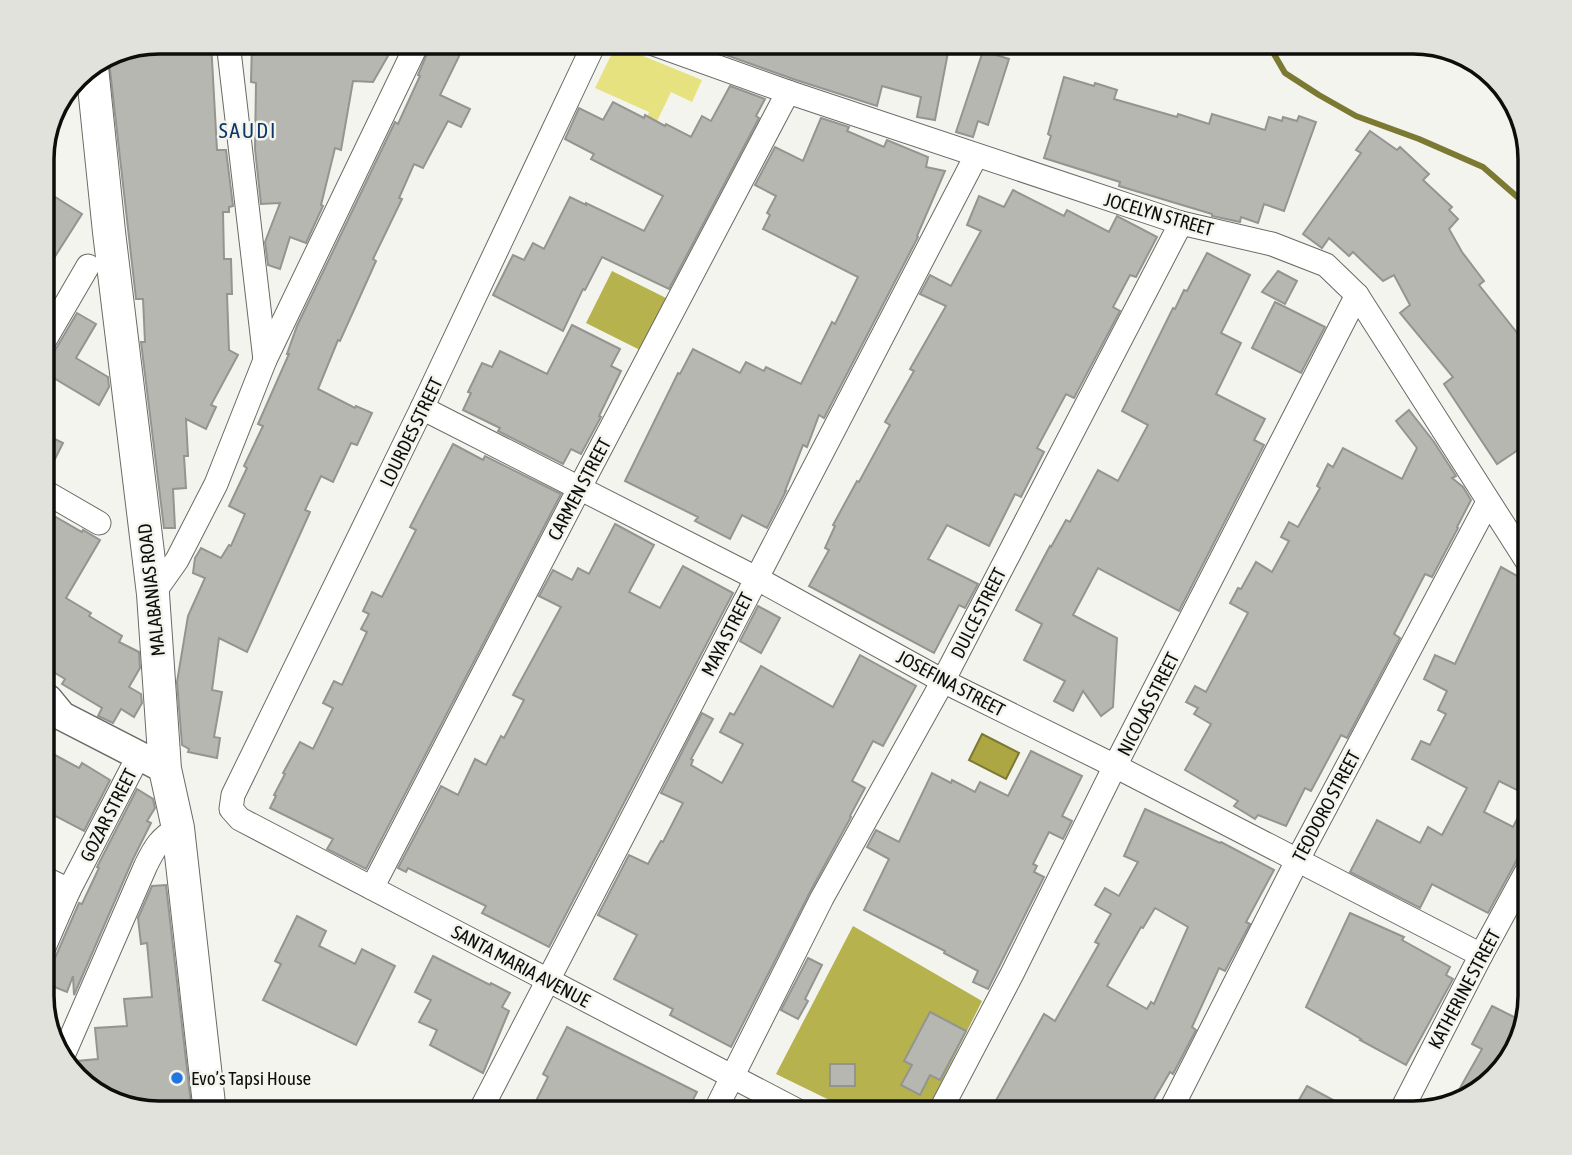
<svg xmlns="http://www.w3.org/2000/svg" width="1572" height="1155" viewBox="0 0 1572 1155" font-family="'Asap Condensed',sans-serif">
<rect width="100%" height="100%" fill="#f4f4ef"/>
<polygon fill="#e6e280" points="616,45 702,80 692,102 671,92 649,138 640,133 649,112 595,88"/>
<g fill="#b6b24e">
<polygon points="612,271 672,301 646,353 586,323"/>
<polygon points="853,926 982,1001 926,1113 856,1113 776,1074"/>
</g>
<polygon fill="#aca743" stroke="#7c7932" stroke-width="2" points="982,734 1019,753 1006,779 969,760"/>
<g fill="none" stroke-linecap="round" stroke-linejoin="round">
<polyline stroke="#7c7932" stroke-width="6" points="1267,42 1285,73 1319,95 1356,116 1419,139 1483,167 1530,208"/>
</g>
<g fill="#b7b7b2" stroke="#949490" stroke-width="2" fill-rule="evenodd">
<polygon points="159,42 211,42 217,150 226,150 233,206 229,207 229,212 223,212 224,259 231,259 232,294 227,294 229,350 238,355 211,405 216,407 206,429 186,419 188,456 184,456 186,488 173,489 175,528 164,528 141,342 145,342 143,299 136,299 109,61"/>
<polygon points="252,42 396,42 373,82 353,81 341,150 335,148 321,205 323,206 306,243 290,237 280,269 268,265 265,242 280,203 261,204 255,149 256,83 251,82"/>
<polygon points="432,42 466,42 440,95 470,109 461,127 448,121 423,168 414,164 399,198 402,199 373,259 376,261 340,341 338,340 318,389 355,408 356,406 372,413 357,445 351,443 333,482 321,476 305,510 310,512 247,652 219,638 212,690 222,692 214,737 220,738 217,758 188,752 189,749 182,745 177,682 188,616 205,578 193,573 195,558 201,548 221,558 229,545 231,546 245,514 229,506 247,468 244,466 263,426 258,424 289,354 287,354 297,326 395,122 398,124 420,76 418,75"/>
<polygon points="690,42 950,42 935,120 917,117 921,97 882,86 877,106 793,79"/>
<polygon points="983,51 1009,59 988,125 978,121 973,137 956,132"/>
<polygon points="1064,77 1094,86 1095,83 1117,90 1114,99 1177,117 1178,114 1209,124 1212,114 1265,130 1269,117 1282,121 1283,117 1297,121 1299,116 1316,122 1284,211 1264,204 1258,223 1241,217 1240,222 1212,216 1212,214 1119,186 1120,182 1044,158 1051,136 1048,134"/>
<polygon points="730,86 765,99 756,116 759,118 669,289 602,257 585,290 583,289 563,331 493,295 513,255 524,260 533,243 544,249 570,197 586,205 586,203 644,231 663,196 591,159 594,154 565,139 579,108 603,120 613,102 644,118 645,115 665,126 666,124 691,137 702,116 711,121"/>
<polygon points="821,118 849,127 847,131 884,147 887,140 928,157 926,167 945,171 917,236 918,237 824,418 819,415 807,447 803,445 785,491 786,491 767,528 742,515 730,539 695,521 698,517 625,481 678,373 680,374 693,349 740,373 746,362 764,371 766,367 801,384 832,322 835,324 858,277 763,229 770,215 767,213 776,196 755,185 775,147 803,161"/>
<polygon points="1370,131 1397,150 1400,147 1429,174 1423,180 1452,207 1449,210 1458,219 1449,229 1462,252 1484,281 1479,285 1530,349 1530,442 1497,464 1444,384 1453,377 1400,313 1410,305 1394,275 1383,281 1353,252 1349,256 1329,238 1322,248 1303,234 1361,153 1356,150"/>
<polygon points="1013,190 1064,216 1067,210 1109,232 1117,216 1157,237 1136,277 1130,275 1113,307 1120,311 1074,398 1066,394 1037,448 1044,452 1021,497 1015,494 989,546 947,525 928,559 978,584 965,608 959,605 934,653 809,586 829,550 825,548 835,526 833,525 857,481 859,482 890,425 885,422 914,371 910,369 946,306 920,294 930,275 951,286 981,231 967,225 979,196 1004,207"/>
<polygon points="49,193 82,214 42,277 42,204"/>
<polygon points="1207,253 1250,275 1221,333 1241,343 1216,394 1265,419 1254,440 1264,445 1179,611 1098,568 1073,615 1117,638 1113,707 1101,716 1083,691 1073,711 1054,701 1065,681 1024,660 1042,624 1016,610 1050,546 1051,547 1066,520 1070,522 1098,470 1118,481 1148,425 1122,411 1173,308 1175,309 1184,290 1187,291"/>
<polygon points="1278,271 1297,281 1285,304 1262,292"/>
<polygon points="1275,302 1325,327 1301,373 1252,348"/>
<polygon points="77,313 96,324 76,358 108,377 109,387 99,405 42,371 42,359 50,357 54,352"/>
<polygon points="572,325 620,349 611,366 621,371 599,416 601,417 581,454 571,449 563,464 498,431 500,428 463,410 471,393 468,392 482,363 492,367 500,351 547,374"/>
<polygon points="1409,410 1434,442 1456,476 1452,478 1463,487 1471,500 1457,527 1458,528 1432,577 1425,574 1394,634 1400,638 1347,738 1341,735 1311,791 1305,788 1286,826 1258,815 1255,819 1234,806 1238,801 1185,770 1211,724 1194,714 1198,708 1186,702 1195,686 1206,692 1248,613 1230,603 1238,588 1241,589 1256,562 1272,572 1289,541 1281,537 1289,522 1298,527 1320,488 1317,486 1328,464 1333,467 1343,448 1402,479 1417,448 1396,421"/>
<polygon points="42,433 63,443 46,477 42,476"/>
<polygon points="453,444 483,460 485,456 561,494 366,869 327,849 333,839 270,808 276,796 274,795 285,774 283,773 300,742 313,749 333,708 323,703 334,681 342,685 367,632 361,629 369,614 363,611 372,592 382,597 416,530 410,527"/>
<polygon points="42,509 82,532 83,530 100,540 66,598 91,613 89,616 122,636 119,642 139,652 140,668 129,687 141,694 142,703 134,717 121,709 113,723 98,716 102,708 62,684 65,679 42,665 42,590 54,569 42,562"/>
<polygon points="615,524 654,545 629,592 660,608 683,566 733,593 549,947 482,913 486,906 408,868 406,872 398,868 441,786 458,795 475,759 486,765 501,736 504,738 524,700 513,695 561,607 539,596 553,570 572,580 578,568 589,574"/>
<path d="M1501,567l29,16v258l-6,12 -6,5 -30,55 -56,-29 -12,24 -70,-36 27,-52 43,23 8,-16 14,8 25,-47 -55,-29 9,-18 9,4 16,-31 -8,-4 9,-19 -23,-12 11,-24 20,9zM1499,781l30,15 -16,31 -29,-15z"/>
<polygon points="758,606 780,618 761,653 740,641"/>
<polygon points="860,655 916,686 883,746 873,741 852,781 865,788 850,816 851,817 810,892 731,1047 670,1015 673,1009 614,979 637,935 598,915 629,855 648,864 661,841 663,842 683,803 661,793 702,713 713,719 691,759 693,760 691,765 722,783 743,744 720,732 730,713 734,715 761,666 833,707"/>
<polygon points="42,748 79,768 82,763 110,780 84,831 42,809"/>
<polygon points="1031,751 1082,776 1062,816 1072,821 1063,839 1049,832 1033,864 1037,866 1034,872 1044,877 988,989 973,982 978,971 944,953 945,951 864,910 889,859 867,847 876,830 899,842 932,773 951,783 952,780 975,792 980,782 1008,796"/>
<polygon points="137,789 153,799 155,808 147,821 151,823 133,859 74,995 73,976 67,992 42,982 42,966 50,964 55,958 79,903 82,904 99,868 97,867"/>
<path d="M1145,809l75,34 1,-1 53,28 -28,52 4,2 -25,47 -6,-3 -27,59 4,3 -23,44 -3,-2 -24,41h-157l55,-99 11,7 44,-77 -4,-2 16,-28 -16,-9 10,-17 14,8 19,-34 -14,-6zM1155,908l33,19 -34,77 -3,-2 -4,7 -40,-23 34,-59 2,1z"/>
<polygon points="166,885 192,1113 158,1113 88,1089 78,1077 77,1061 98,1059 95,1028 127,1026 124,999 152,997 147,943 141,944 138,918 152,886"/>
<polygon points="1350,913 1404,937 1402,940 1450,967 1446,975 1453,979 1406,1065 1360,1040 1361,1039 1306,1007"/>
<polygon points="297,916 326,931 319,946 355,964 362,949 395,966 356,1045 263,1000 281,964 275,961"/>
<polygon points="433,956 490,985 491,983 510,993 502,1007 509,1011 483,1073 430,1045 437,1030 419,1022 431,1000 415,992"/>
<polygon points="808,958 822,965 805,999 808,1001 798,1019 781,1010"/>
<polygon points="1492,1006 1522,1021 1506,1067 1465,1101 1451,1104 1482,1049 1472,1044"/>
<polygon points="930,1012 966,1031 940,1080 930,1075 920,1095 901,1085 912,1065 904,1061"/>
<polygon points="567,1027 697,1092 686,1113 530,1113 548,1077 543,1074"/>
<rect x="830" y="1064" width="25" height="22"/>
<polygon points="1307,1086 1357,1113 1309,1113 1295,1107"/>
</g>
<g fill="none" stroke-linecap="round" stroke-linejoin="round">
<g stroke="#6a6a66" stroke-width="25">
<g id="minor">
<polyline points="228,42 265,360"/>
<polyline points="595,42 422,408 233,795 231,809 240,819 802,1113"/>
<polyline points="648,42 788,92 1181,223 1272,244 1326,265 1357,295 1530,566"/>
<polyline points="42,345 88,266"/>
<polyline points="422,408 756,578 943,681 1115,766 1481,955"/>
<polyline points="42,490 99,523"/>
<polyline points="153,594 177,560 216,484 265,360 418,42"/>
<polyline points="42,877 69,890"/>
<polyline points="372,888 579,489 788,92"/>
<polyline points="42,952 69,890 139,755"/>
<path d="M62,1058l84,-193c9,-18 14,-27 32,-37"/>
<polyline points="479,1113 976,156"/>
<polyline points="714,1113 822,898 943,681 1181,223"/>
<polyline points="939,1113 1012,974 1115,766 1357,295"/>
<polyline points="1169,1113 1297,861 1488,502"/>
<polyline points="1400,1113 1481,955 1530,865"/>
</g>
</g>
<g stroke="#6a6a66" stroke-width="31">
<polyline id="tertiary" points="42,696 48,699 62,716 165,769"/>
</g>
<g stroke="#6a6a66" stroke-width="34">
<polyline id="secondary" points="92,67 109,232 153,594 165,769 178,828 210,1113"/>
</g>
<use href="#minor" stroke="#fff" stroke-width="23"/>
<use href="#tertiary" stroke="#fff" stroke-width="28"/>
<use href="#secondary" stroke="#fff" stroke-width="32"/>
</g>
<circle fill="#2176e0" stroke="#f4f4ef" stroke-width="2.5" cx="177" cy="1078" r="7"/>
<g text-anchor="middle" dominant-baseline="central" stroke-width="5" stroke-linejoin="round" paint-order="stroke">
<g font-size="19" fill="#0d0d0b" stroke="#f4f4ef">
<text transform="translate(1159 214) rotate(16)">JOCELYN STREET</text>
<text transform="translate(411 432) rotate(-64)">LOURDES STREET</text>
<text transform="translate(579 489) rotate(-62)">CARMEN STREET</text>
<text transform="translate(151 590) rotate(-96)">MALABANIAS ROAD</text>
<text transform="translate(978 613) rotate(-63)">DULCE STREET</text>
<text transform="translate(727 634) rotate(-63)">MAYA STREET</text>
<text transform="translate(951 683) rotate(28)">JOSEFINA STREET</text>
<text transform="translate(1148 704) rotate(-63)">NICOLAS STREET</text>
<text transform="translate(1326 806) rotate(-62)">TEODORO STREET</text>
<text transform="translate(108 815) rotate(-63)">GOZAR STREET</text>
<text transform="translate(521 966) rotate(28)">SANTA MARIA AVENUE</text>
<text transform="translate(1464 989) rotate(-62)">KATHERINE STREET</text>
</g>
<g font-size="19" fill="#0d0d0b" stroke="#f4f4ef" text-anchor="start">
<text x="191" y="1078">Evo’s Tapsi House</text>
</g>
<g font-size="21" letter-spacing="2" fill="#0c3467" stroke="#f4f4ef">
<text x="248" y="130">SAUDI</text>
</g>
</g>
<path d="M0 0H1572V1155H0ZM159 54H1413A105 105 0 0 1 1518 159V996A105 105 0 0 1 1413 1101H159A105 105 0 0 1 54 996V159A105 105 0 0 1 159 54Z" fill="#e2e2dd" fill-rule="evenodd"/>
<path fill="none" stroke="#0d0d0b" stroke-width="3.5" d="M159 54H1413A105 105 0 0 1 1518 159V996A105 105 0 0 1 1413 1101H159A105 105 0 0 1 54 996V159A105 105 0 0 1 159 54Z"/>
</svg>
